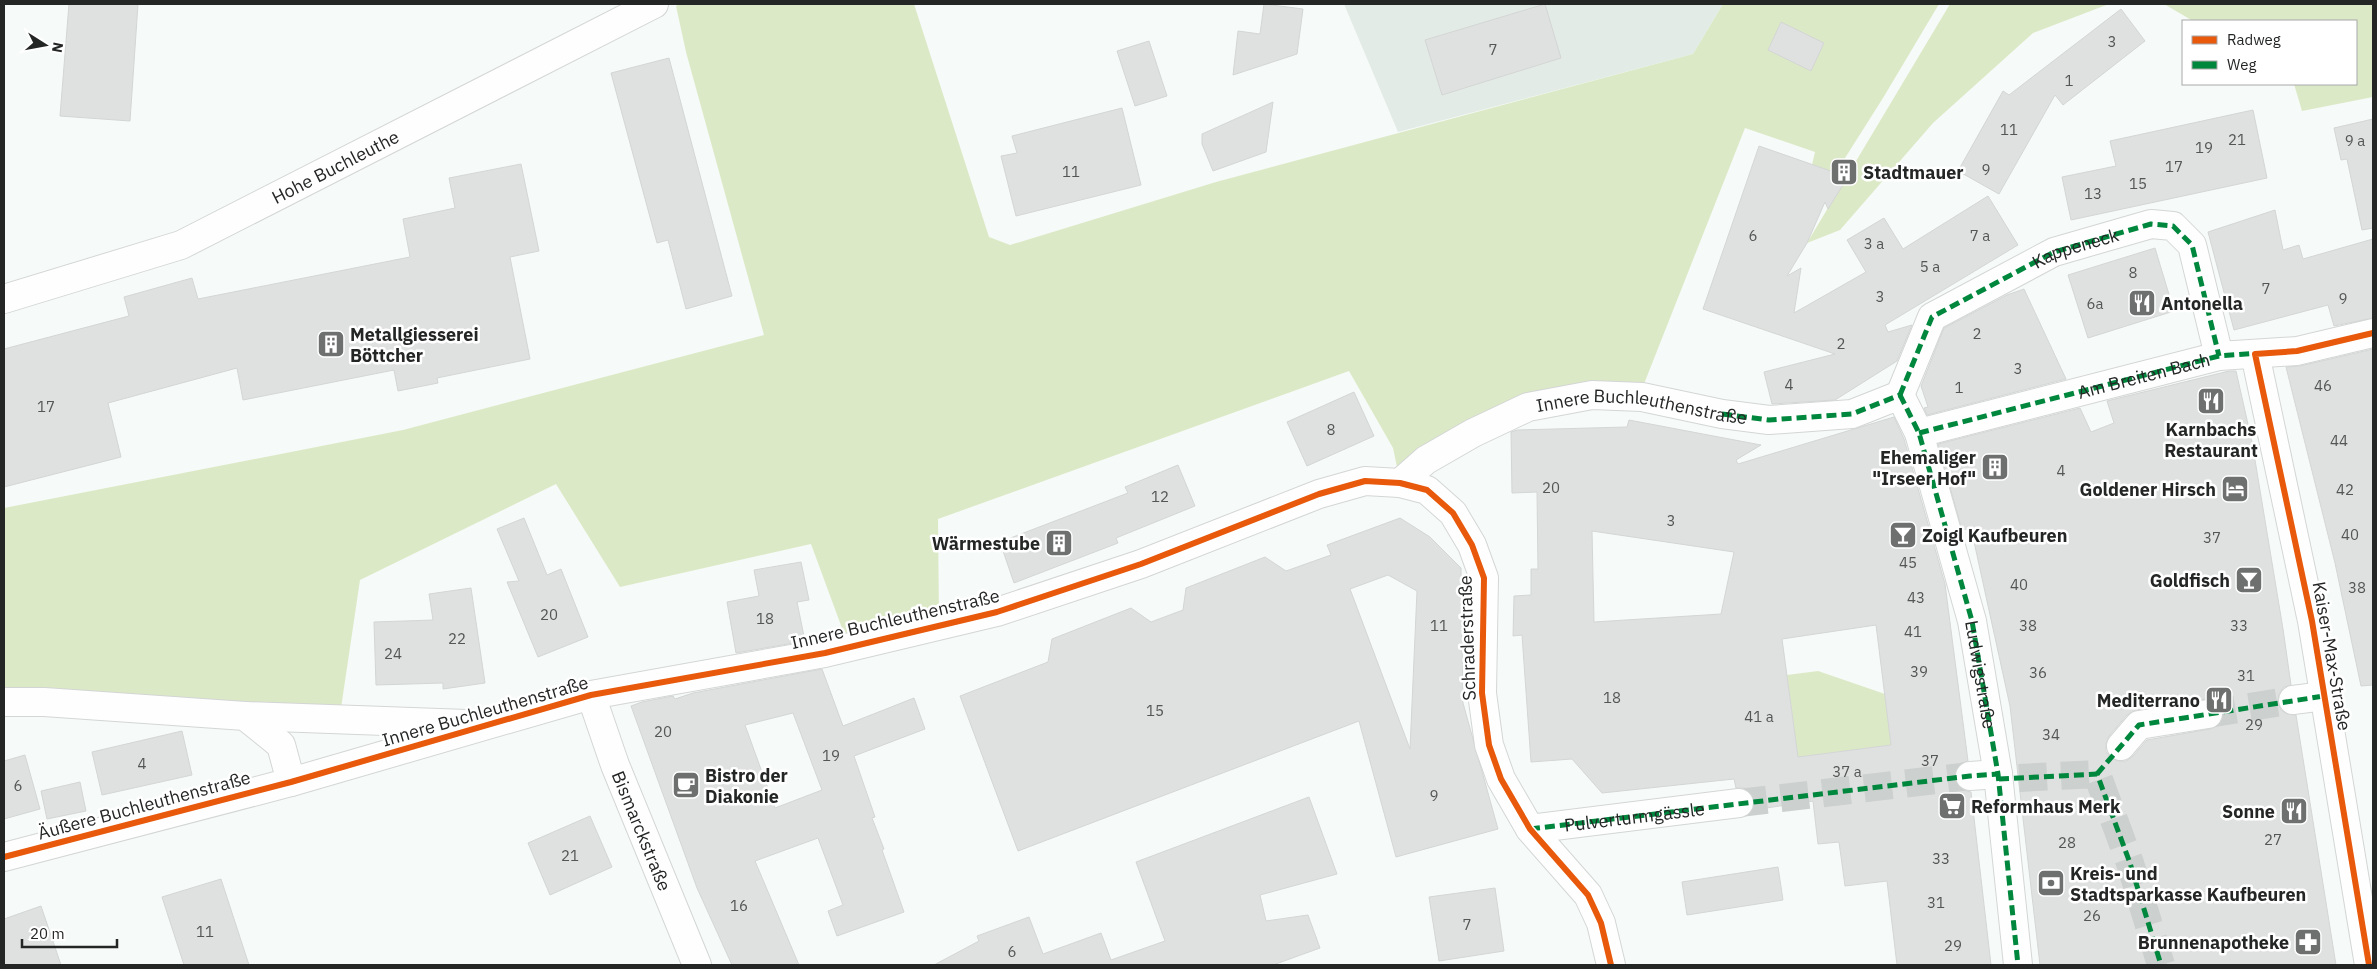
<svg xmlns="http://www.w3.org/2000/svg" width="2377" height="969" viewBox="0 0 2377 969" font-family="'IBM Plex Sans',sans-serif">
<rect width="100%" height="100%" fill="#f6faf8"/>
<polygon fill="#e3ebe6" points="1344,4 1723,4 1693,54 1398,132"/>
<g fill="#dce9c6">
<polygon points="680,4 914,4 989,237 1010,245 1216,182 1693,54 1723,4 1939,4 1883,98 1795,237 1815,152 1745,128 1642,389 1423,448 1397,467 1393,448 1349,371 938,519 939,620 846,639 811,544 620,587 556,484 360,580 341,708 43,689 4,688 4,508 403,430 764,335 686,52 676,6"/>
<polygon points="1950,4 2109,4 2033,33 1933,123 1840,230 1807,243"/>
<polygon points="2164,4 2373,4 2373,97 2302,111 2294,84 2356,84 2356,21 2193,21"/>
<polygon points="1818,671 1885,694 1891,745 1798,757 1787,675"/>
</g>
<g fill="#dfe1e0" stroke="#d3d6d4" fill-rule="evenodd">
<polygon points="69,4 138,4 130,121 60,116"/>
<polygon points="1264,4 1303,9 1297,54 1233,75 1238,31 1260,34"/>
<polygon points="1545,4 1561,58 1442,95 1425,40"/>
<polygon points="2121,9 2145,41 2063,105 2055,95 1999,194 1958,171 2003,91 2009,95"/>
<polygon points="1781,22 1824,43 1811,71 1768,50"/>
<polygon points="1149,41 1167,96 1135,106 1117,51"/>
<polygon points="669,58 732,296 686,309 668,240 657,243 611,73"/>
<polygon points="1273,102 1266,152 1213,171 1202,144 1202,134"/>
<polygon points="1122,108 1141,185 1016,216 1001,156 1017,153 1012,136"/>
<polygon points="2253,110 2267,178 2071,220 2062,177 2116,166 2110,141"/>
<polygon points="2373,119 2373,228 2362,230 2347,159 2341,160 2334,128"/>
<polygon points="1759,146 1848,177 1828,209 1825,202 1807,243 1787,276 1801,268 1794,313 1866,272 1847,240 1884,218 1903,249 1988,196 2018,245 1885,325 1888,332 1912,325 1897,361 1835,400 1772,404 1764,372 1835,354 1703,309"/>
<polygon points="521,164 539,251 510,257 530,359 437,378 438,383 398,391 394,370 243,400 237,368 108,403 121,457 4,487 4,349 129,316 124,297 192,278 198,299 410,257 403,219 455,208 449,178"/>
<polygon points="2275,210 2283,250 2299,245 2303,259 2373,239 2373,318 2334,326 2328,305 2234,330 2208,232"/>
<polygon points="2155,248 2174,311 2088,338 2068,275"/>
<polygon points="2024,289 2066,379 1927,415 1924,408 1928,407 1921,386 1944,328 2007,295"/>
<polygon points="2373,349 2373,685 2361,686 2335,563 2286,367 2300,366"/>
<path d="M2229,371h7l16,71 31,187 8,56 -7,2 -5,7 -1,8 3,8 6,4 9,1 40,250h-296l-30,-259 -39,-178 -9,2 -24,-86 142,-36 11,24 23,-9 -7,-22zM2206,699h7l7,5 3,7v8l-6,7 -7,3 -63,11 -14,16 -7,5h-7l-8,-3 -5,-6v-8l3,-8 18,-21 9,-5z"/>
<polygon points="1354,392 1374,436 1307,466 1287,422"/>
<path d="M1894,417l10,22 41,145 23,177 -7,2 -5,6 -1,9 2,6 6,6 8,2 20,173h-94l-10,-84 -42,5 -6,-44 -21,2 -5,-43 -60,9 1,-8 -2,-8 -7,-6h-9l-2,-9 -132,14 -30,-34 -41,3 -9,-127 -9,1 1,-40 17,-1v-26h7l-1,-77 -25,1 -1,-61 6,-2 110,-3 2,-7 132,25 -25,15 2,4zM1592,531l142,21 -13,62 -127,8zM1876,625l15,120 -93,12 -16,-118z"/>
<polygon points="1178,465 1195,506 1116,538 1118,543 1014,583 1000,542 1128,493 1125,487"/>
<polygon points="524,518 547,575 561,569 588,637 538,657 507,582 519,581 497,529"/>
<path d="M1400,518l30,19 31,31 2,135 35,126 -102,28 -37,-136 -341,130 -58,-155 88,-34 4,-23 79,-31 20,14 32,-12 3,-22 79,-31 21,14 45,-16 -4,-10zM1388,575l29,16 -7,158 -60,-160z"/>
<polygon points="801,562 809,600 797,602 805,641 736,653 727,602 759,596 754,570"/>
<polygon points="471,588 485,683 443,689 443,683 376,685 374,622 433,620 429,594"/>
<path d="M822,669l21,57 71,-28 11,31 -71,27 21,61 -3,1 12,31 -2,1 22,62 -67,24 -9,-25 15,-6 -25,-67 -63,23 44,104h-67l-35,-77 -66,-182 11,-4 31,-6 2,3 18,-6zM793,713l29,77 -47,18 -30,-83z"/>
<polygon points="182,731 192,775 102,795 92,752"/>
<polygon points="25,755 40,809 4,819 4,761"/>
<polygon points="80,782 86,811 47,819 41,791"/>
<polygon points="1309,797 1337,874 1260,895 1266,921 1308,915 1320,948 1273,965 934,965 979,941 977,936 1029,917 1043,954 1101,933 1111,960 1165,941 1136,862"/>
<polygon points="590,816 612,867 550,895 528,843"/>
<polygon points="1778,867 1783,900 1687,915 1682,882"/>
<polygon points="221,879 249,965 184,965 162,897"/>
<polygon points="1495,888 1504,951 1439,961 1429,897"/>
<polygon points="41,906 61,965 4,965 4,919"/>
</g>
<g fill="none" stroke-linecap="round" stroke-linejoin="round">
<g stroke="#ccd0ce" stroke-width="28" stroke-dasharray="28 14" stroke-linecap="butt">
<polyline points="2208,714 2293,700"/>
<polyline points="2019,778 2097,774 2130,863 2161,965"/>
<polyline points="1739,803 1970,776"/>
</g>
<g stroke="#d3d6d5" stroke-width="30">
<g id="minor">
<path id="s1" d="M4,299l177,-54 473,-241"/>
<polyline points="2255,354 2312,621 2369,965"/>
<path id="s2" d="M1900,395l19,38 53,188 26,153 20,191"/>
<polyline points="1900,395 1932,317 2054,252 2151,224 2173,226 2192,245 2219,356"/>
<path id="s3" d="M1919,433l300,-77 78,-5 76,-18"/>
<path id="s4" d="M1400,483l26,-23 47,-27 55,-26 64,-12 50,2 80,17 47,6 83,-6 48,-19"/>
<path id="s5" d="M591,695l24,70 82,200"/>
<polyline points="2293,700 2324,696"/>
<polyline points="4,702 44,702 245,716 281,745 291,782"/>
<polyline points="245,716 467,724"/>
<polyline points="2121,746 2139,725 2208,714"/>
<polyline points="1970,776 1998,774"/>
<polyline points="1530,829 1739,803"/>
<polyline points="4,857 291,782 591,695 825,653 997,612 1141,564 1319,494 1365,481 1400,483 1427,490 1453,513 1472,545 1484,578 1482,693 1489,745 1501,779 1530,829 1588,895 1601,923 1611,965"/>
</g>
</g>
<use href="#minor" stroke="#fefefe" stroke-width="28"/>
<g stroke="#00873e" stroke-width="5" stroke-dasharray="10 5" stroke-linecap="butt">
<polyline points="1900,395 1919,433 1972,621 1998,774 2018,965"/>
<path id="s6" d="M1900,395l32,-78 122,-65 97,-28 22,2 19,19 27,111"/>
<polyline points="1722,414 1769,420 1852,414 1900,395"/>
<polyline points="1919,433 2219,356 2259,353"/>
<polyline points="2097,774 2139,725 2324,696"/>
<polyline points="1999,779 2097,774 2130,863 2161,965"/>
<path id="s7" d="M1530,829l440,-53 28,-2"/>
</g>
<g stroke="#fff" stroke-width="9">
<g id="cycleway">
<polyline points="4,857 291,782 591,695 825,653 997,612 1141,564 1319,494 1365,481 1400,483 1427,490 1453,513 1472,545 1484,578 1482,693 1489,745 1501,779 1530,829 1588,895 1601,923 1611,965"/>
<polyline points="2369,965 2312,621 2255,354 2297,351 2373,333"/>
</g>
</g>
<use href="#cycleway" stroke="#e8590c" stroke-width="6"/>
</g>
<defs>
<g id="building-square" transform="scale(1.4375)"><rect x="-9" y="-9" width="18" height="18" rx="4" fill="#6e706f" stroke="#fff"/><path d="M-4-6H4V6H1V3H-1V6H-4ZM-2.5-4.3h1.7v1.8h-1.7ZM.8-4.3h1.7v1.8H.8ZM-2.5-1h1.7V.8h-1.7ZM.8-1h1.7V.8H.8Z" fill="#fff"/></g>
<g id="restaurant-square" transform="scale(1.4375)"><rect x="-9" y="-9" width="18" height="18" rx="4" fill="#6e706f" stroke="#fff"/><path d="M-5-6h1v4h1v-4h1v4h1v-4h1v5L-1.5 .5V6h-2V.5L-5-1ZM5-6V6H3V1.5H1.5Q1.5-4 5-6Z" fill="#fff"/></g>
<g id="hotel-square" transform="scale(1.4375)"><rect x="-9" y="-9" width="18" height="18" rx="4" fill="#6e706f" stroke="#fff"/><path d="M-6-4.5h1.5V1H6V5H4.5V3h-9V5H-6ZM-4 0a1.8 1.8 0 1 1 3.6 0ZM.5 0V-2.5h3Q6-2.5 6 0Z" fill="#fff"/></g>
<g id="bar-square" transform="scale(1.4375)"><rect x="-9" y="-9" width="18" height="18" rx="4" fill="#6e706f" stroke="#fff"/><path d="M-6-5H6L.8 .8V4.5H3.5V6h-7V4.5H-.8V.8Z" fill="#fff"/></g>
<g id="cafe-square" transform="scale(1.4375)"><rect x="-9" y="-9" width="18" height="18" rx="4" fill="#6e706f" stroke="#fff"/><path d="M-5.5-4.5H6V0H3Q3 3.5 0 3.5H-2.5Q-5.5 3.5-5.5 0ZM3-3.2v2h1.7v-2ZM-6 4.5H4V6H-6Z" fill="#fff"/></g>
<g id="supermarket-square" transform="scale(1.4375)"><rect x="-9" y="-9" width="18" height="18" rx="4" fill="#6e706f" stroke="#fff"/><path d="M-6-5.5h2.5l.6 2H6L4.5 2H-2.5L-4.4-4H-6ZM-1.5 3.2a1.3 1.3 0 1 0 .1 0ZM3 3.2a1.3 1.3 0 1 0 .1 0Z" fill="#fff"/></g>
<g id="bank-square" transform="scale(1.4375)"><rect x="-9" y="-9" width="18" height="18" rx="4" fill="#6e706f" stroke="#fff"/><path d="M-6-4H6V4H-6ZM0-2.3a2.3 2.3 0 1 0 0 4.6a2.3 2.3 0 1 0 0-4.6Z" fill="#fff"/></g>
<g id="pharmacy-square" transform="scale(1.4375)"><rect x="-9" y="-9" width="18" height="18" rx="4" fill="#6e706f" stroke="#fff"/><path d="M-2-6h4v4h4v4h-4v4h-4v-4h-4v-4h4Z" fill="#fff"/></g>
</defs>
<g fill-rule="evenodd">
<use href="#building-square" x="1844" y="172"/>
<use href="#restaurant-square" x="2142" y="303"/>
<use href="#building-square" x="331" y="344"/>
<use href="#restaurant-square" x="2211" y="401"/>
<use href="#building-square" x="1995" y="467"/>
<use href="#hotel-square" x="2235" y="489"/>
<use href="#bar-square" x="1903" y="535"/>
<use href="#building-square" x="1059" y="543"/>
<use href="#bar-square" x="2249" y="580"/>
<use href="#restaurant-square" x="2219" y="700"/>
<use href="#cafe-square" x="686" y="785"/>
<use href="#supermarket-square" x="1952" y="806"/>
<use href="#restaurant-square" x="2294" y="811"/>
<use href="#bank-square" x="2051" y="883"/>
<use href="#pharmacy-square" x="2308" y="942"/>
</g>
<g text-anchor="middle" dominant-baseline="central" stroke-width="5" stroke-linejoin="round" paint-order="stroke">
<g font-size="15" fill="#545655">
<text x="2112" y="41">3</text>
<text x="1493" y="49">7</text>
<text x="2069" y="80">1</text>
<text x="2009" y="129">11</text>
<text x="2237" y="139">21</text>
<text x="2355" y="140">9 a</text>
<text x="2204" y="147">19</text>
<text x="2174" y="166">17</text>
<text x="1986" y="169">9</text>
<text x="1071" y="171">11</text>
<text x="2138" y="183">15</text>
<text x="2093" y="193">13</text>
<text x="1753" y="235">6</text>
<text x="1980" y="235">7 a</text>
<text x="1874" y="243">3 a</text>
<text x="1930" y="266">5 a</text>
<text x="2133" y="272">8</text>
<text x="2266" y="288">7</text>
<text x="1880" y="296">3</text>
<text x="2343" y="298">9</text>
<text x="2095" y="303">6a</text>
<text x="1977" y="333">2</text>
<text x="1841" y="343">2</text>
<text x="2018" y="368">3</text>
<text x="1789" y="384">4</text>
<text x="2323" y="385">46</text>
<text x="1959" y="387">1</text>
<text x="46" y="406">17</text>
<text x="1331" y="429">8</text>
<text x="2339" y="440">44</text>
<text x="2061" y="470">4</text>
<text x="1551" y="487">20</text>
<text x="2345" y="489">42</text>
<text x="1160" y="496">12</text>
<text x="1671" y="520">3</text>
<text x="2350" y="534">40</text>
<text x="2212" y="537">37</text>
<text x="1908" y="562">45</text>
<text x="2019" y="584">40</text>
<text x="2357" y="587">38</text>
<text x="1916" y="597">43</text>
<text x="549" y="614">20</text>
<text x="765" y="618">18</text>
<text x="1439" y="625">11</text>
<text x="2028" y="625">38</text>
<text x="2239" y="625">33</text>
<text x="1913" y="631">41</text>
<text x="457" y="638">22</text>
<text x="393" y="653">24</text>
<text x="1919" y="671">39</text>
<text x="2038" y="672">36</text>
<text x="2246" y="675">31</text>
<text x="1612" y="697">18</text>
<text x="1155" y="710">15</text>
<text x="1759" y="716">41 a</text>
<text x="2254" y="724">29</text>
<text x="663" y="731">20</text>
<text x="2051" y="734">34</text>
<text x="831" y="755">19</text>
<text x="1930" y="760">37</text>
<text x="142" y="763">4</text>
<text x="1847" y="771">37 a</text>
<text x="18" y="785">6</text>
<text x="1434" y="795">9</text>
<text x="2273" y="839">27</text>
<text x="2067" y="842">28</text>
<text x="570" y="855">21</text>
<text x="1941" y="858">33</text>
<text x="1936" y="902">31</text>
<text x="739" y="905">16</text>
<text x="2092" y="915">26</text>
<text x="1467" y="924">7</text>
<text x="205" y="931">11</text>
<text x="1953" y="945">29</text>
<text x="1012" y="951">6</text>
</g>
<g font-size="18" fill="#242625" stroke="#fff">
<text stroke="none"><textPath href="#s1" startOffset="358">Hohe Buchleuthe</textPath></text>
<text stroke="none"><textPath href="#s6" startOffset="244">Kappeneck</textPath></text>
<text stroke="none"><textPath href="#s3" startOffset="232">Am Breiten Bach</textPath></text>
<text stroke="none"><textPath href="#s4" startOffset="265">Innere Buchleuthenstraße</textPath></text>
<text transform="translate(895 619) rotate(-13)">Innere Buchleuthenstraße</text>
<text transform="translate(1467 638) rotate(-92)">Schraderstraße</text>
<text transform="translate(2332 656) rotate(80)">Kaiser-Max-Straße</text>
<text stroke="none"><textPath href="#s2" startOffset="292">Ludwigstraße</textPath></text>
<text transform="translate(485 711) rotate(-16)">Innere Buchleuthenstraße</text>
<text transform="translate(144 805) rotate(-15)">Äußere Buchleuthenstraße</text>
<text stroke="none"><textPath href="#s7" startOffset="105">Pulverturmgässle</textPath></text>
<text stroke="none"><textPath href="#s5" startOffset="145">Bismarckstraße</textPath></text>
</g>
<g font-size="18" font-weight="bold" fill="#242625" stroke="#fff" text-anchor="start">
<text x="1863" y="172">Stadtmauer</text>
<text x="2161" y="303">Antonella</text>
<text x="350" y="334">Metallgiesserei<tspan x="350" dy="21">Böttcher</tspan></text>
<text x="2211" y="429" text-anchor="middle">Karnbachs<tspan x="2211" dy="21">Restaurant</tspan></text>
<text x="1976" y="457" text-anchor="end">Ehemaliger<tspan x="1976" dy="21">"Irseer Hof"</tspan></text>
<text x="2216" y="489" text-anchor="end">Goldener Hirsch</text>
<text x="1922" y="535">Zoigl Kaufbeuren</text>
<text x="1040" y="543" text-anchor="end">Wärmestube</text>
<text x="2230" y="580" text-anchor="end">Goldfisch</text>
<text x="2200" y="700" text-anchor="end">Mediterrano</text>
<text x="705" y="775">Bistro der<tspan x="705" dy="21">Diakonie</tspan></text>
<text x="1971" y="806">Reformhaus Merk</text>
<text x="2275" y="811" text-anchor="end">Sonne</text>
<text x="2070" y="873">Kreis- und<tspan x="2070" dy="21">Stadtsparkasse Kaufbeuren</tspan></text>
<text x="2289" y="942" text-anchor="end">Brunnenapotheke</text>
</g>
</g>
<rect width="2377" height="969" fill="none" stroke="#242625" stroke-width="10"/>
<rect x="2182" y="20" width="175" height="65" fill="#ffffff" stroke="#a7a8a8"/>
<rect x="2192" y="36" width="25" height="8" fill="#e8590c" stroke="#a7a8a8"/>
<text x="2227" y="45" font-size="15" fill="#242625">Radweg</text>
<rect x="2192" y="61" width="25" height="8" fill="#00873e" stroke="#a7a8a8"/>
<text x="2227" y="70" font-size="15" fill="#242625">Weg</text>
<g transform="translate(45 45) rotate(101)" stroke="#ffffff" stroke-width="4" paint-order="stroke">
<path d="M0-4L9 19L0 12L-9 19Z" fill="#242625"/>
<text y="-8" font-size="14" font-weight="bold" text-anchor="middle" fill="#242625">N</text>
</g>
<path d="M22 939v8h95v-8" fill="none" stroke="#242625" stroke-width="2.5"/>
<text x="30" y="939" font-size="15" fill="#242625" stroke="#ffffff" stroke-width="4" paint-order="stroke">20 m</text>
</svg>
